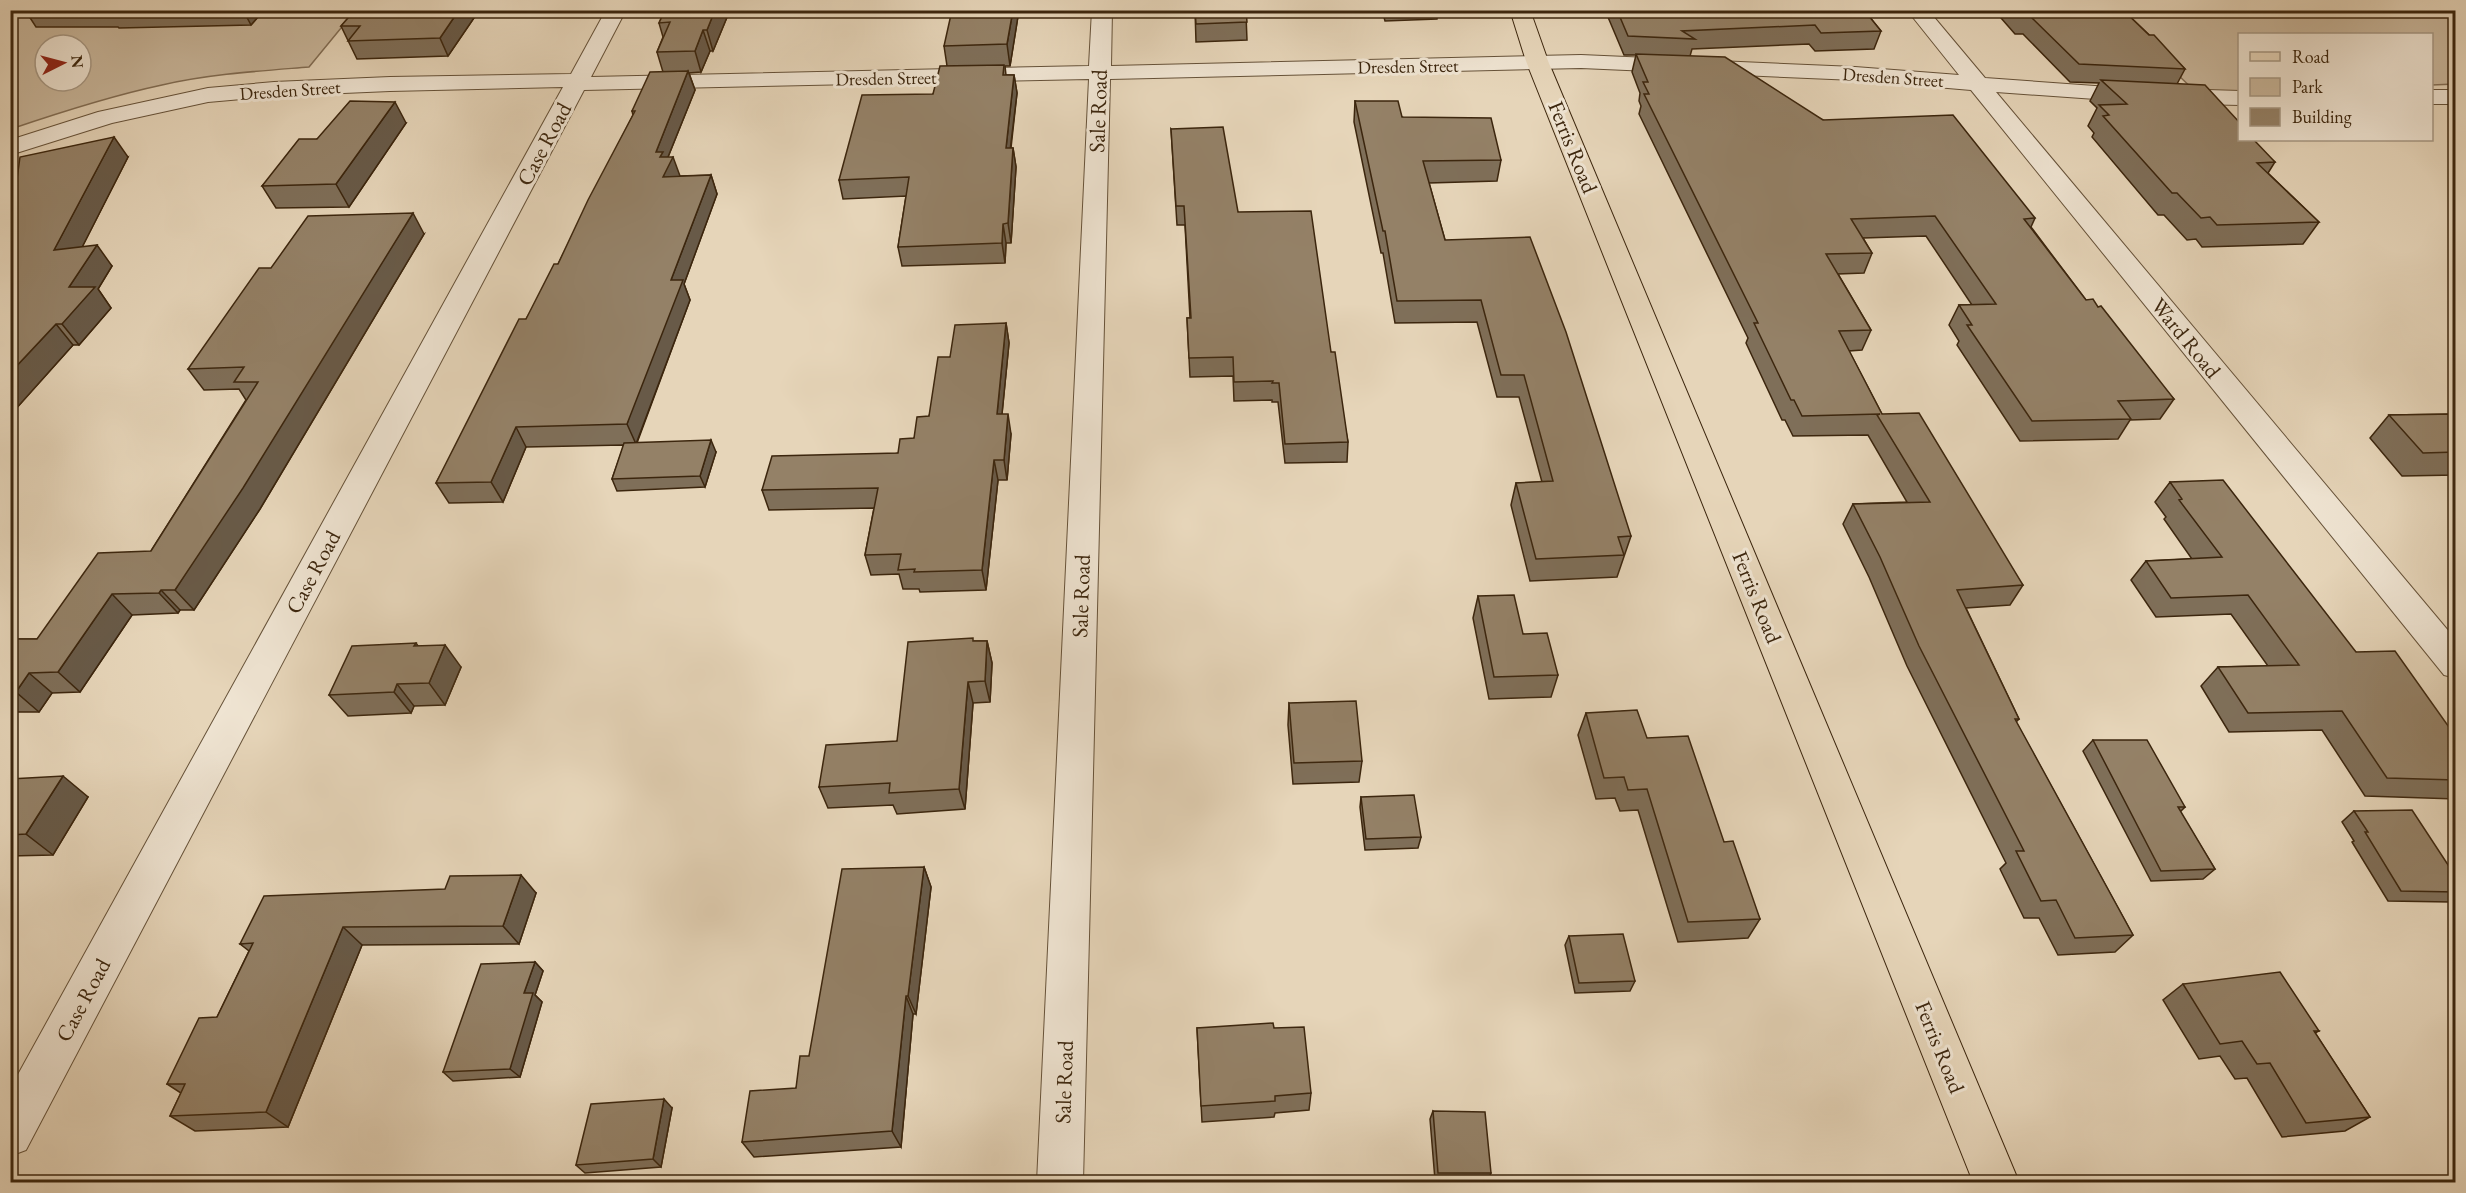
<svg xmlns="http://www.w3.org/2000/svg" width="2466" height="1193" viewBox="0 0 2466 1193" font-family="'EB Garamond',serif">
<rect width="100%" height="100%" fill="#e6d5b9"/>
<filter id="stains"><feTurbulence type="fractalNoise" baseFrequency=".00333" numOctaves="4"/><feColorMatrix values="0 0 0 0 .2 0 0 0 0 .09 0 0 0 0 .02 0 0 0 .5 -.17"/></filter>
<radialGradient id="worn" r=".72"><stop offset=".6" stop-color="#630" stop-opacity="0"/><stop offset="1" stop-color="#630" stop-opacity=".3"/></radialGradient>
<g fill="#c9b79c" stroke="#826e55" stroke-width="1.5" fill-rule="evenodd">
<path d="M11,11h344l-46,56c-49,4 -99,7 -147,18 -52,11 -101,27 -151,44zM45,45h36v36h-36z"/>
<polygon points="2111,11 2455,11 2455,84 2432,85 2432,34 2240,34 2239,93 2198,94"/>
</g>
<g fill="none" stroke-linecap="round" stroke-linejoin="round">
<g stroke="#665239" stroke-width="2">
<g id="minor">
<polygon points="606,10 626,10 591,77 1089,66 1092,10 1112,10 1111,66 1581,55 1855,67 1959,75 1907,10 1928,10 1985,78 2109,87 2240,91 2240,105 2152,103 1996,92 2456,640 2456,678 2444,675 1971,90 1855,80 1581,68 1110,79 1083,1182 1037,1182 1089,79 584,90 26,1150 10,1156 10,1089 563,87 390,91 274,96 208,102 112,123 10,155 10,140 98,112 208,88 274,82 390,77 571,74"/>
<rect x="2432" y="90" width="24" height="14"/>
</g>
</g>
<g stroke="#3c260e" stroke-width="2">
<polygon id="major" points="1510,10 1530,10 1548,61 2019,1182 1973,1182 1526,61"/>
</g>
<use href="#minor" fill="#efe4d2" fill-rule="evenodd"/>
<use href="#major" fill="#e6d5b9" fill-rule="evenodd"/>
</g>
<g fill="#7f6f59" stroke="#3c260e" stroke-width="1.5">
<polygon points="25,10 264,10 251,25 119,28 118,27 36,27"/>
<polygon points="355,10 541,10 478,12 448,56 357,59 341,26"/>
<polygon points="665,10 730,10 713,51 710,51 701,72 689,73 695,90 668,157 679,176 711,175 717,194 684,284 690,300 637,443 716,452 705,487 617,491 612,479 624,445 526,447 503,502 449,503 436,483 526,319 558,264 633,115 632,111 663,72 657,52 663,37 659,23"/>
<polygon points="1019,10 1010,66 1005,66 1006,75 1014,75 1017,93 1011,148 1013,148 1016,167 1011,243 1006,243 1005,263 902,266 898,247 906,196 843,199 839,180 933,94 947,66 944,46"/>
<polygon points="1195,10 1274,10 1273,14 1246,15 1247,40 1196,42"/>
<polygon points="1382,10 1438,10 1437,19 1385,21"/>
<polygon points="1605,10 1864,10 1881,31 1874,49 1815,51 1809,44 1692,49 1690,56 1823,120 2035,218 2031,227 2086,300 2174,399 2160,419 2130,420 2118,439 2020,441 1957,345 1959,341 1949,325 1959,305 1972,305 1926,236 1863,238 1872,253 1864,273 1838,274 1871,330 1862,350 1849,351 1882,414 2023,585 2010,605 1966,608 2019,719 2016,722 2133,935 2115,952 2058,955 2039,918 2024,918 2000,869 2006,863 1907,666 1869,577 1843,524 1853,504 1907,502 1868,435 1793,436 1785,420 1782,420 1746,343 1748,338 1639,114 1641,106 1639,101 1640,93 1632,72 1636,55 1624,55"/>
<polygon points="1994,10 2123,10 2185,69 2177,84 2275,162 2268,173 2319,222 2303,244 2202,247 2196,239 2187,240 2164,215 2158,215 2092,137 2094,133 2088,126 2097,108 2090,101 2099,83 2070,82 2023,34 2015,34"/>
<polygon points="1355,101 1402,117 1501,160 1497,181 1429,183 1445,240 1631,536 1617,577 1530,581 1511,505 1516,483 1542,482 1519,397 1497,397 1477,322 1395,323 1383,253 1381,253 1354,122"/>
<polygon points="406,123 349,207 276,208 262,186 317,139"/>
<polygon points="1171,129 1238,212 1331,352 1348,442 1347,462 1285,463 1278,402 1272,402 1272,400 1234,401 1233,376 1190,377 1187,318 1190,318 1185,225 1177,225"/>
<polygon points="128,157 82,247 112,266 98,289 111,308 79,345 73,345 13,412 10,412 10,213"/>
<polygon points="424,234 260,509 194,610 180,610 178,613 132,615 80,692 52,693 39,712 10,712 10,639 37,639 151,551 246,400 239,389 204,390 188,369"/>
<polygon points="1006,323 1009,343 1002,414 1011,434 1007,480 998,480 986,590 920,592 919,589 903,589 899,574 871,575 865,555 874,508 769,510 762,490 898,453 914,438 929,416 950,357"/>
<polygon points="2456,414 2456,475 2402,476 2370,438 2389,415"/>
<polygon points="2170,482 2356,652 2456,737 2456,799 2365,796 2322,730 2229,732 2201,686 2218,667 2268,666 2231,614 2156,617 2131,580 2146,561 2192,559 2164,519 2166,517 2155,502"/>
<polygon points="1478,596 1523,634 1558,675 1551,697 1489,699 1473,618"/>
<polygon points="974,641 987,641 992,663 990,702 973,703 965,809 897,814 893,805 828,808 819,787 897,741"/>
<polygon points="416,643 418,646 461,667 445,705 414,706 411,713 348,716 329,695"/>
<polygon points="1289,703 1362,761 1359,782 1293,784 1288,725"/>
<polygon points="1586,713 1647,738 1724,842 1760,919 1748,938 1678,942 1638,810 1620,811 1615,798 1596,799 1578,735"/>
<polygon points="2093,740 2185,807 2180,812 2215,869 2203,879 2151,881 2083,751"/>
<polygon points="10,779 88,797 53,855 10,856"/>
<polygon points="1361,797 1421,837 1418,848 1365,850 1360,807"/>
<polygon points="2354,811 2456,877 2456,899 2451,902 2388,901 2352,842 2354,841 2342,822"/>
<polygon points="924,867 931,887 916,1014 913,1014 901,1147 754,1157 742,1142 796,1088 809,1056"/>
<polygon points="536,893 519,944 362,945 288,1127 195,1131 170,1116 181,1093 167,1084 217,1017 249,951 240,944"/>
<polygon points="1569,936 1635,981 1630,991 1575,993 1565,945"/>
<polygon points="535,962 543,971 535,995 542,1002 520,1077 453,1081 443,1072"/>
<polygon points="2183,984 2319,1031 2315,1033 2370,1117 2345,1131 2282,1137 2247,1078 2235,1079 2220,1056 2199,1059 2163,1000"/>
<polygon points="2456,1000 2456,1011 2450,1003"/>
<polygon points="1197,1028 1274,1028 1311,1093 1309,1110 1275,1113 1274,1117 1202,1122"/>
<polygon points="672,1108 661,1167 585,1173 576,1165"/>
<polygon points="1433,1111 1491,1173 1488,1181 1435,1180 1430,1119"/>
</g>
<g fill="#685a48" stroke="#3c260e" stroke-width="1.5">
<polygon points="243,10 264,10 251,25"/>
<polygon points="459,10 477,10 478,12 448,56 440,38"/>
<polygon points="715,10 730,10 713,51 707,30"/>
<polygon points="1013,10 1019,10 1010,66 1007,44"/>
<polygon points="703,30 710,51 701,72 695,51"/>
<polygon points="688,71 695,90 666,162 673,157 680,176 670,196 656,152"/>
<polygon points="1014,75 1017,93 1008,167 1006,148"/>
<polygon points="395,102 406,123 349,207 336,184"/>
<polygon points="114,137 128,157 70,271 54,250"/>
<polygon points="1013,148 1016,167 1011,243 1008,223"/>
<polygon points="711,175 717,194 684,284 690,300 636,444 627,424 671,280"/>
<polygon points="413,213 424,234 260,509 194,610 175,590"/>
<polygon points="1003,224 1006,243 1005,263 1002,243"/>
<polygon points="97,245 112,266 98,289 111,308 79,345 62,324 69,287"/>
<polygon points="1006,323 1009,343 1000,434 997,414"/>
<polygon points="56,324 73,345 13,412 10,410 10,373"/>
<polygon points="1008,414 1011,434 1007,480 1004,460"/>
<polygon points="516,427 526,447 503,502 491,482"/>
<polygon points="711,440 716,452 705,487 700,476"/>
<polygon points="994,460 998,480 986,590 982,570"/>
<polygon points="161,590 180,610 178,613 159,593"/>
<polygon points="112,594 132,615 80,692 58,672"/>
<polygon points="987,641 992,663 990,702 985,681"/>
<polygon points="445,645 461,667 445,705 429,683"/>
<polygon points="29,673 52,693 39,712 16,692"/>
<polygon points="968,682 973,703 965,809 959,789"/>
<polygon points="397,684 414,706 411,713 394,692"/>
<polygon points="63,776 88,797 53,855 26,834"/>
<polygon points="924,867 931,887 916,1014 908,996"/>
<polygon points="521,875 536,893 519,944 503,926"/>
<polygon points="343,927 362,945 288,1127 266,1112"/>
<polygon points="535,962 543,971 535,995 542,1002 520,1077 510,1069 524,993"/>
<polygon points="906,996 913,1014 901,1147 892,1131"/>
<polygon points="664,1099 672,1108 661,1167 653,1159"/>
</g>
<g fill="#948167" stroke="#3c260e" stroke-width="1.5">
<polygon points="355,10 459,10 440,38 348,41 360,26 341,26"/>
<polygon points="665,10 715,10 707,30 703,30 695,51 657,52 670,22 659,23"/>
<polygon points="952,10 1013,10 1007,44 944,46"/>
<polygon points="1195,10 1246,10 1247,22 1196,24"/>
<polygon points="1617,10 1864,10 1881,31 1821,33 1815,25 1682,31 1695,39 1628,36"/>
<polygon points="2017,10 2123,10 2149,35 2154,35 2185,69 2079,64 2031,17 2023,17"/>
<polygon points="1636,54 1725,57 1823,120 1953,115 2035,218 2024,219 2086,300 2093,299 2098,307 2101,306 2174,399 2118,401 2131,419 2032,421 1967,325 1972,325 1959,305 1996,304 1935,216 1851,219 1872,253 1826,254 1871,330 1839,331 1882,414 1919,413 2023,585 1957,590 2019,719 2015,719 2133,935 2075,938 2056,900 2041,901 2016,851 2024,851 1919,646 1880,557 1853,504 1930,502 1877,415 1880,414 1802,416 1794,400 1791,400 1754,323 1758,323 1644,94 1649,94 1643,82 1648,82"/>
<polygon points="1004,65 1003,75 1014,75 1006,148 1013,148 1008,223 1003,224 1002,243 898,247 909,177 839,180 862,95 933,94 940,66"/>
<polygon points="688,71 656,152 663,152 660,157 673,157 663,177 711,175 671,280 683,280 627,424 516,427 491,482 436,483 519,319 526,319 554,264 558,264 588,200 635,111 632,111 650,72"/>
<polygon points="2101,80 2205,85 2240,123 2240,140 2254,140 2275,162 2257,163 2319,222 2217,225 2210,217 2201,218 2177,193 2172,193 2103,116 2109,115 2099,105 2127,104"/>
<polygon points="350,101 395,102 336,184 262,186 299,139 317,139"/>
<polygon points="1355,101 1398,101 1402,117 1491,118 1501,160 1423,161 1445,240 1530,237 1566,332 1631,536 1618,537 1624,555 1536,559 1516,483 1553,481 1524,375 1501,375 1481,300 1397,301 1385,231 1383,231"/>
<polygon points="1223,127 1238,212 1311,211 1331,352 1335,352 1348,442 1285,444 1279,383 1272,383 1273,381 1234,382 1233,357 1189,358 1187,318 1191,318 1184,206 1176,206 1171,129"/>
<polygon points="114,137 54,250 97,245 69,287 95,287 62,324 56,324 10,373 10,213 13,208 20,157"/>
<polygon points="413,213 243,488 175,590 161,590 159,593 112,594 58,672 29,673 16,692 10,692 10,639 37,639 98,553 151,551 258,382 234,382 244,367 188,369 259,268 271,268 308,216"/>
<polygon points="1006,323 997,414 1008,414 1004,460 994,460 982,570 914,572 915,569 898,570 901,554 865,555 878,488 762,490 772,456 898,453 900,439 914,438 917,417 929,416 938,357 950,357 955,325"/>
<polygon points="2456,414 2456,452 2423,453 2389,415"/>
<polygon points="711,440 700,476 612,479 624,443"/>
<polygon points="2223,480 2356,652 2395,651 2456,737 2456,780 2387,778 2342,711 2248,713 2218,667 2299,665 2248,595 2171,598 2146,561 2222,557 2179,500 2182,499 2170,482"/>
<polygon points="1514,595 1523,634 1547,633 1558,675 1494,677 1478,596"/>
<polygon points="973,638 973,641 987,641 985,681 968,682 959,789 889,793 890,783 819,787 826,745 897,741 908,642"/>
<polygon points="416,643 414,646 445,645 429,683 397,684 394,692 329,695 352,646"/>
<polygon points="1356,701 1362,761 1294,763 1289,703"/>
<polygon points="1637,710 1647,738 1688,736 1724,842 1733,841 1760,919 1688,922 1647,789 1628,790 1624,777 1604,778 1586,713"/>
<polygon points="2093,740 2147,740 2185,807 2178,807 2215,869 2161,871"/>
<polygon points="63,776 26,834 10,835 10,779"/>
<polygon points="1414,795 1421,837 1366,839 1361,797"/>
<polygon points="2412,810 2456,877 2456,892 2401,891 2365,832 2368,832 2354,811"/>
<polygon points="924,867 908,996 906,996 892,1131 742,1142 750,1091 796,1088 800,1056 809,1056 842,869"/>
<polygon points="521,875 503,926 343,927 266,1112 170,1116 185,1084 167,1084 199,1018 217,1017 253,943 240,944 264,896 445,889 450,876"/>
<polygon points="1623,934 1635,981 1579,983 1569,936"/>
<polygon points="535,962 524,993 533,993 510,1069 443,1072 481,964"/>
<polygon points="2280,972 2319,1031 2314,1031 2370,1117 2306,1123 2270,1063 2257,1064 2242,1041 2220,1044 2183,984"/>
<polygon points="1273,1023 1274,1028 1304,1027 1311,1093 1275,1096 1275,1101 1201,1106 1197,1028"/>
<polygon points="664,1099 653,1159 576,1165 591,1104"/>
<polygon points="1433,1111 1485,1112 1491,1173 1438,1173"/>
</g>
<g text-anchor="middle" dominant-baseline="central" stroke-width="6" stroke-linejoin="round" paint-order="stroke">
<g font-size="18" fill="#3c260e" stroke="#efe4d2">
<text transform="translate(1408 66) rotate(-1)">Dresden Street</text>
<text transform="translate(1893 77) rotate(4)">Dresden Street</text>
<text transform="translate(886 78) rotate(-1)">Dresden Street</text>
<text transform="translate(290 90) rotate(-4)">Dresden Street</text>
</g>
<g font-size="22" fill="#3c260e" stroke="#efe4d2">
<text transform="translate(1098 111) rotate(-88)">Sale Road</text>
<text transform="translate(544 144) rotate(-62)">Case Road</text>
<text transform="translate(1573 147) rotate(68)">Ferris Road</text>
<text transform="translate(2186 338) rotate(51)">Ward Road</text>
<text transform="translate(313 572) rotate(-62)">Case Road</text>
<text transform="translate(1081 596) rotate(-88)">Sale Road</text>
<text transform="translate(1757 597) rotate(68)">Ferris Road</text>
<text transform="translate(83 1000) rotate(-62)">Case Road</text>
<text transform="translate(1940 1047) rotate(68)">Ferris Road</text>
<text transform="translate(1064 1082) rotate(-88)">Sale Road</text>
</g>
</g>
<rect width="2466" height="1193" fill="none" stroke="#e6d5b9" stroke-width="36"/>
<rect x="12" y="12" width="2442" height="1169" fill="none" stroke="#3c260e" stroke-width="3"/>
<rect x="18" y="18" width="2430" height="1157" fill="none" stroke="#3c260e" stroke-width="1.5"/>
<rect x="2238" y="33" width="195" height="108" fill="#efe4d2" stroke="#a79884" stroke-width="1.5"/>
<rect x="2250" y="52" width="30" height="9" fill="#e6d5b9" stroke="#a79884" stroke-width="1.5"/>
<text x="2292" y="63" font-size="18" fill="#3c260e">Road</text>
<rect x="2250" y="78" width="30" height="18" fill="#c9b79c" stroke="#a79884" stroke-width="1.5"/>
<text x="2292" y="93" font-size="18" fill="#3c260e">Park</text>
<rect x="2250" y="108" width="30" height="18" fill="#948167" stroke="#a79884" stroke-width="1.5"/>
<text x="2292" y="123" font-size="18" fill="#3c260e">Building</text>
<g transform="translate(63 63) rotate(84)"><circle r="28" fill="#efe4d2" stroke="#a79884" stroke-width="1.5"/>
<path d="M0-4.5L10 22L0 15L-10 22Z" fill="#8f2418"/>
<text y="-9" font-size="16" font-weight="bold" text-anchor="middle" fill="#3c260e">N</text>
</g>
<rect width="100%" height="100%" filter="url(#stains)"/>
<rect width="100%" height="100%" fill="url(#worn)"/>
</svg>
